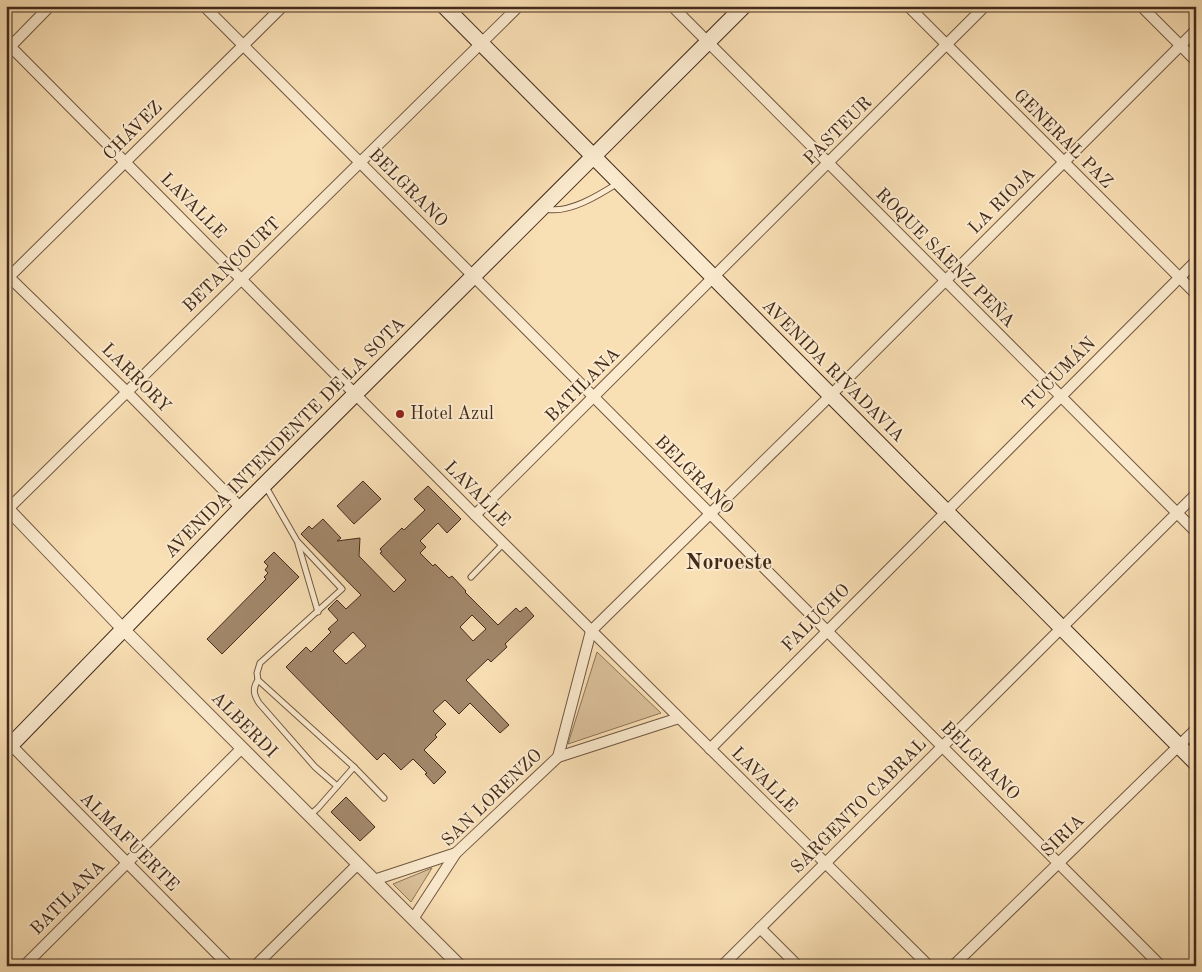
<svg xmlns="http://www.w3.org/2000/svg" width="1202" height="972" viewBox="0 0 1202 972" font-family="'Old Standard TT',serif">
<rect width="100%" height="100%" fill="#f9dfb4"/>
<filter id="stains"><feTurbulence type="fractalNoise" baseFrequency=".004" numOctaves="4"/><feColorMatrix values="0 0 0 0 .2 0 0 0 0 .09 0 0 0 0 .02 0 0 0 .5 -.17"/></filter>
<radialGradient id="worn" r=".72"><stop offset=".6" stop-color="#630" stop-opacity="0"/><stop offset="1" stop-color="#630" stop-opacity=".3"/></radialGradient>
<g fill="#dac09a" stroke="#8e755a">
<polygon points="597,652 661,713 568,744"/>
<polygon points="432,868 411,902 393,884"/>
</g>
<g fill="#a2886b" stroke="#432a1b" fill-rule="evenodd">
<polygon points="363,481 381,499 354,524 337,506"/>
<path d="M428,486l33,33 -14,14 -9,-10 -18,18 6,6 -6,6 13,13 2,-2 14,14 3,-2 14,15 -1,1 33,33 18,-17 4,4 6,-5 8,9 -29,28 2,3 -16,15 -3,-3 -22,21 43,45 -9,8 -30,-30 -11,11 -14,-14 -12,11 13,13 -11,11 2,2 -13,13 22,22 -12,12 -9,-10 2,-1 -14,-14 -12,11 -17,-17 -7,7 -91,-93 20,-20 5,5 20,-20 -3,-3 10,-9 -10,-11 9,-9 9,9 15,-14 -60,-61 8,-8 3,3 11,-10 18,19 -4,3 23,-3 -1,18 35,36 12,-12 -26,-27 2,-1 -2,-3 22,-21 2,2 21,-20 -11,-11zM472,615l14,14 -13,12 -13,-14zM353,632l13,14 -20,18 -13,-13z"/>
<polygon points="274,552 299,577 222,654 207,639 266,579 264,577 268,573 265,570 268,566 264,562"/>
<polygon points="346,797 375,827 360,841 331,812"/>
</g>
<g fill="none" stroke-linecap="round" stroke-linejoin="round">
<g stroke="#705741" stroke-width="7">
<g id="service">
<path d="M546,209c23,5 53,-14 72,-26"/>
<polyline points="266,487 297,541 342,589 260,663 257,673 258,680 354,767 384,798"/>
<polyline points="298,544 318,612"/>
<polyline points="471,577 503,544"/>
<path d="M258,680c-6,9 -4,15 1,23l56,64 22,19"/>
<polyline points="310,815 318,808 354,767"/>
</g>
</g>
<g stroke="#705741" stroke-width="12">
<g id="minor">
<polyline points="204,6 1161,966"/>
<polyline points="672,6 1196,532"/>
<polyline points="908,6 1196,294"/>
<polyline points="1141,6 1196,61"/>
<polyline points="6,42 475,515 929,966"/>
<polyline points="7,50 50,6"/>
<polyline points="6,274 126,391 241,508"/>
<polyline points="6,280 283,6"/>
<polyline points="6,511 519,6"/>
<polyline points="475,515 985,6"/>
<polyline points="7,741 229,966"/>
<polyline points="710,749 1196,261"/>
<polyline points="558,757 591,631 831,395 1196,30"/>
<polyline points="374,880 456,853"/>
<polyline points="413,919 456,853 558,757 679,718"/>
<polyline points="760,928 798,966"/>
<polyline points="24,966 242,748"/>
<polyline points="255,966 358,864"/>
<polyline points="722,966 1196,494"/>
<polyline points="953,966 1196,729"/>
<polyline points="1193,966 1196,963"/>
</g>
</g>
<g stroke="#705741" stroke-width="14">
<polyline id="tertiary" points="6,507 123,629 460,966"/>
</g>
<g stroke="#432a1b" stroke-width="17">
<g id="secondary">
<polyline points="444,6 1196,763"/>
<polyline points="6,750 241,508 744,6"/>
</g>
</g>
<use href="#service" stroke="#fbeace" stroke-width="5"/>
<use href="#minor" stroke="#fbeace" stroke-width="10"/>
<use href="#tertiary" stroke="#fbeace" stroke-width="12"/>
<use href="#secondary" stroke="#fbeace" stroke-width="15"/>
</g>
<circle fill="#8f2418" stroke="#fbeace" stroke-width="2" cx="400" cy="414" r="5"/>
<g text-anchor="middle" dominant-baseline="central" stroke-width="4" stroke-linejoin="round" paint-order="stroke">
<g font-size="18" fill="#432a1b" stroke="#fbeace">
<text transform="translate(133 131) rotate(-45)">CHÁVEZ</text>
<text transform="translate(838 131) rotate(-45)">PASTEUR</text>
<text transform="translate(1063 139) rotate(45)">GENERAL PAZ</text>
<text transform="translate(408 188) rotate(45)">BELGRANO</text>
<text transform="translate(1002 201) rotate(-45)">LA RIOJA</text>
<text transform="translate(193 206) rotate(45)">LAVALLE</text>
<text transform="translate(945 258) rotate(45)">ROQUE SÁENZ PEÑA</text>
<text transform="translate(232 265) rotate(-44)">BETANCOURT</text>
<text transform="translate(833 371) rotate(45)">AVENIDA RIVADAVIA</text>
<text transform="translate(1059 374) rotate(-45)">TUCUMÁN</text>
<text transform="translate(136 378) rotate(45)">LARRORY</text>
<text transform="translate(583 385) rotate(-45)">BATILANA</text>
<text transform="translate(285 438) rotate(-45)">AVENIDA INTENDENTE DE LA SOTA</text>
<text transform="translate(694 475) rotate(45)">BELGRANO</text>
<text transform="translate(477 494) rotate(45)">LAVALLE</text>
<text transform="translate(816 618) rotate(-45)">FALUCHO</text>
<text transform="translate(244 725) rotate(45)">ALBERDI</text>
<text transform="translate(980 761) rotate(45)">BELGRANO</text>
<text transform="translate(764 780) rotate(45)">LAVALLE</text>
<text transform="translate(492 798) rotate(-44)">SAN LORENZO</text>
<text transform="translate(859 806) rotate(-45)">SARGENTO CABRAL</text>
<text transform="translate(1063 836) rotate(-44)">SIRIA</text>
<text transform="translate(129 842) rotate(45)">ALMAFUERTE</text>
<text transform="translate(68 898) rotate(-45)">BATILANA</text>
</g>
<g font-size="18" fill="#432a1b" stroke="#fbeace" text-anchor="start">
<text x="410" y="414">Hotel Azul</text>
</g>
<g font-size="22" font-weight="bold" fill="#432a1b" stroke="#fbeace">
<text x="729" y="563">Noroeste</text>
</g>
</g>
<rect width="1202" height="972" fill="none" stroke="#f9dfb4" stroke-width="25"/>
<rect x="8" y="8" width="1187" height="957" fill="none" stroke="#432a1b" stroke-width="2.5"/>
<rect x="12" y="12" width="1177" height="947" fill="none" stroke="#432a1b"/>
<rect width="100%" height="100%" filter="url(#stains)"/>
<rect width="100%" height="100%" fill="url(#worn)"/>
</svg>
